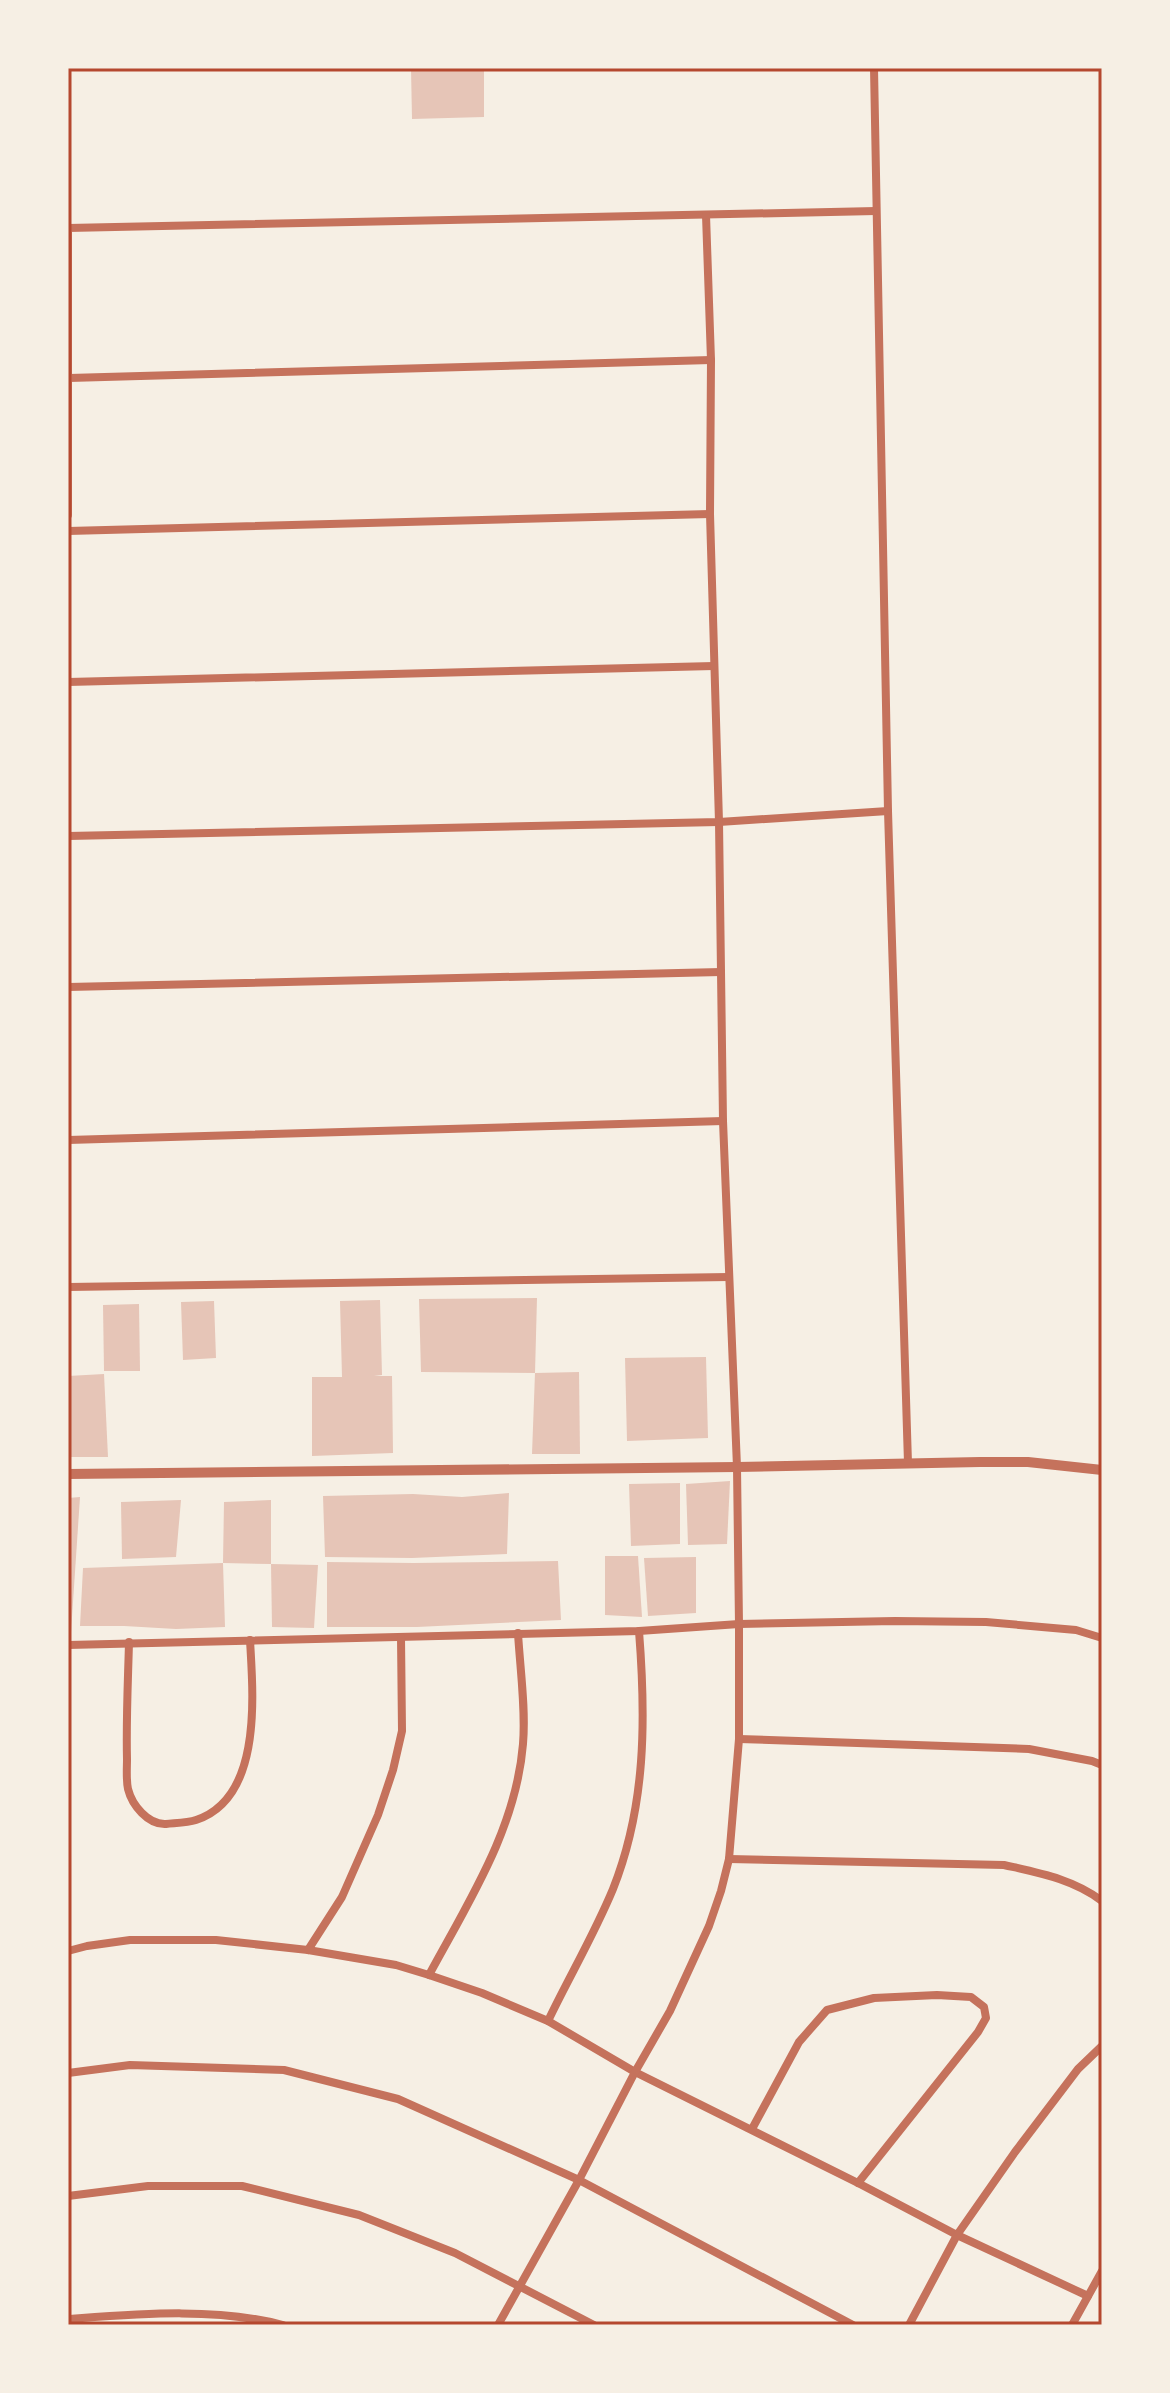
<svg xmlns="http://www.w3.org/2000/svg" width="1170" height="2393" viewBox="0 0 1170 2393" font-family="'DejaVu Sans',sans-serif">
<rect width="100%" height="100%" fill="#f6efe4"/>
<g fill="#e6c5b7">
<polygon points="411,68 484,68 484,117 412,119"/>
<polygon points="537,1298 535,1373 421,1372 419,1299"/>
<polygon points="380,1300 382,1375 374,1376 392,1376 393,1453 312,1456 312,1377 342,1377 340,1301"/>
<polygon points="214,1301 216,1358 183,1360 181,1302"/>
<polygon points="139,1304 140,1371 104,1371 103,1305"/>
<polygon points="706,1357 708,1438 627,1441 625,1358"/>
<polygon points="579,1372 580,1454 532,1454 535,1373"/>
<polygon points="104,1374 108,1457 68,1457 68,1376"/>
<polygon points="730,1481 727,1544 688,1545 686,1484"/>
<polygon points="680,1483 680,1544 631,1546 629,1484"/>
<polygon points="509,1493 507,1554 412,1558 325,1557 323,1496 413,1494 462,1497"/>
<polygon points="80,1497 71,1632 68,1632 68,1498"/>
<polygon points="181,1500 176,1557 122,1559 121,1502"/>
<polygon points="271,1500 271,1564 223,1563 225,1627 176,1629 124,1626 80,1626 83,1568 223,1563 224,1502"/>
<polygon points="605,1556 638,1556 642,1617 605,1615"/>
<polygon points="696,1557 696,1613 648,1616 644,1558"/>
<polygon points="558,1561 561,1620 417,1627 327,1627 327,1562 414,1563"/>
<polygon points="271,1564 318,1565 314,1628 272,1627"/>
</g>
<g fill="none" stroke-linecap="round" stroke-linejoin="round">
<g stroke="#c5725c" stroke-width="8">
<polyline points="874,68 888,811 908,1463"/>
<polyline points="69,378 711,360"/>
<polyline points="68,515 68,228 876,211"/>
<polyline points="68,531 710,514"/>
<polyline points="68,682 714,666"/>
<polyline points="68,836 719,822 888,811"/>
<polyline points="68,987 721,972"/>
<polyline points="68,1140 723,1121"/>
<polyline points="68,1287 729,1277"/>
<path d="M129,1642c-1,39 -3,78 -2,117 0,9 -1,21 1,30 4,16 20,36 38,35 9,-1 21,-1 30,-4 67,-22 57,-126 54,-180"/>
<polyline points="68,1645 639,1631 739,1624 895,1621 986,1622 1076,1630 1102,1638"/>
<polyline points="739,1739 1029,1749 1092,1761 1102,1765"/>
<path d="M729,1859l275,6c35,8 69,14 98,36"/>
<polyline points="308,1950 342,1897 378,1815 393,1770 402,1731 401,1637"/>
<polyline points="68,1951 87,1946 130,1940 216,1940 308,1950 396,1965 429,1975 482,1993 548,2021 635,2072 858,2183 957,2235 1088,2296"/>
<path d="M429,1975c40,-74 87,-146 94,-231 3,-35 -3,-76 -5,-111"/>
<path d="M548,2021c21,-44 46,-86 65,-132 33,-83 33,-170 26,-258"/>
<polyline points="68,2073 130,2065 284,2070 398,2099 579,2180 853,2325"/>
<polyline points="752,2129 799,2042 827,2010 874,1998 937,1995 971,1997 984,2007 986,2018 978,2032 858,2183"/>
<polyline points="68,2196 148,2186 242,2186 359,2215 455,2253 594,2325"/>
<path d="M68,2319c69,-5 147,-12 215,6"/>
<polyline points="498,2325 579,2180 635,2072 670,2011 709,1926 721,1891 729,1859 739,1739 739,1624 737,1467 723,1121 719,822 710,514 711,360 706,215"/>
<polyline points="909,2325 957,2235 1015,2152 1078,2069 1102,2046"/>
<polyline points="1072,2325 1102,2271"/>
</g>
<polyline stroke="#c5725c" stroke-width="10" points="68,1474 737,1467 980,1462 1028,1462 1102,1470"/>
</g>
<rect width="1170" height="2393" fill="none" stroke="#f6efe4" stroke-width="140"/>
<rect x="70" y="70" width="1030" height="2253" fill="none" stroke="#b5482f" stroke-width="3"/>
</svg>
